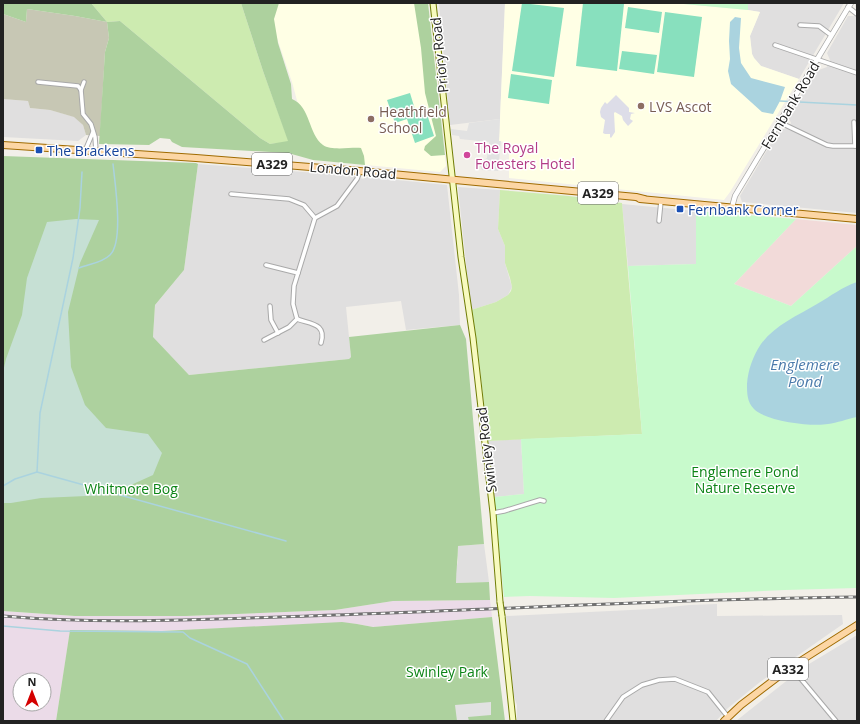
<svg xmlns="http://www.w3.org/2000/svg" width="860" height="724" viewBox="0 0 860 724" font-family="'Open Sans',sans-serif">
<rect width="100%" height="100%" fill="#f2efe9"/>
<g fill="#e0dfdf">
<polygon points="439,3 505,3 500,119 450,125"/>
<polygon points="748,3 844,3 799,79 761,66 754,58 752,54 750,36 760,12 748,10"/>
<polygon points="855,3 857,3 857,213 742,202 740,196 779,130 788,128 791,123 788,116 816,71 827,67 830,60 827,53 848,16 854,16 856,10"/>
<polygon points="3,99 28,101 30,108 50,110 75,117 83,125 86,135 78,141 3,137"/>
<polygon points="198,164 355,176 363,179 367,177 447,185 459,295 460,325 406,330 401,301 346,307 351,357 349,359 189,375 153,338 155,305 184,270"/>
<polygon points="458,187 500,190 498,229 505,246 505,263 512,287 508,295 496,302 471,310"/>
<polygon points="622,204 696,211 696,264 628,266"/>
<polygon points="521,439 524,494 494,497 488,441"/>
<polygon points="484,544 489,582 456,583 456,568 458,562 458,546"/>
<polygon points="717,604 717,616 842,615 843,624 760,682 728,708 716,721 517,721 517,705 513,694 506,616 651,609 689,605"/>
<polygon points="857,635 857,721 736,721 804,667"/>
</g>
<polygon fill="#f2dad9" points="796,219 857,225 857,246 791,306 734,284"/>
<path fill="#ebdbe8" fill-rule="evenodd" d="M490,600l2,17 -119,10 -16,-3 -17,-1 -178,8h-92l-14,90h-53v-110l72,5h111l149,-6 58,-9zM20,680h24v24h-24z"/>
<g fill="#ffffe5">
<polygon points="265,3 428,3 446,166 440,172 313,160 292,82"/>
<polygon points="505,3 673,3 748,10 760,12 750,36 752,54 754,58 761,66 799,79 730,192 724,200 509,178 509,143 499,141"/>
</g>
<polygon fill="#c7c7b4" points="27,9 75,16 107,22 109,38 105,52 100,136 86,135 83,125 74,117 50,110 30,108 28,101 3,99 3,14 26,22"/>
<g fill="#cdebb0">
<polygon points="91,3 241,3 263,71 289,142 270,144 260,138 120,21 107,22"/>
<polygon points="500,190 569,196 622,203 642,434 488,441 478,351 471,310 496,302 508,295 511,291 512,287 510,278 505,263 505,246 498,229"/>
</g>
<g fill="#add19e">
<path d="M3,3h88l16,19 13,-1 140,117 10,6 18,-3 -25,-70 -22,-68h38l-5,16 4,24 13,41 1,15c19,8 16,35 31,46 8,6 28,2 38,3l3,8 1,9 -52,-5 -25,-7 -106,-6 -10,-5 -2,-3 -10,-1 -11,7 -50,-1 6,-92 4,-14 -2,-16 -32,-6 -48,-7 -1,13 -23,-8z"/>
<polygon points="414,3 428,3 445,155 431,156 424,150 425,146 436,136 425,93 421,48"/>
<path d="M3,156l193,7 2,1 -14,106 -29,35 -2,32 36,38 160,-16 2,-2 -2,-20 111,-12 6,14 18,205 -26,2c0,13 -2,24 -2,37l33,-1 1,18 -97,1 -58,9 -149,6h-111l-72,-5z"/>
<polygon points="492,617 505,721 56,721 70,630 162,631 342,622 357,624 373,627"/>
</g>
<polygon fill="#c6e0d4" points="76,219 99,220 80,263 68,312 71,367 85,405 106,428 148,434 162,453 153,475 109,495 41,498 11,503 3,503 3,372 6,359 22,315 27,278 47,222"/>
<g fill="#c8facc">
<polygon points="673,3 748,3 748,10"/>
<polygon points="696,211 796,219 734,284 791,306 857,246 857,588 785,590 614,598 530,596 504,597 494,497 524,494 521,439 642,434 628,266 696,264"/>
</g>
<g fill="#88e0be">
<polygon points="522,3 564,8 554,77 512,71"/>
<polygon points="583,3 624,4 617,71 576,66"/>
<polygon points="628,7 662,12 659,33 625,28"/>
<polygon points="665,12 702,17 694,77 657,72"/>
<polygon points="622,51 657,55 654,74 619,69"/>
<polygon points="511,74 552,80 549,104 508,98"/>
<polygon points="410,93 417,116 427,114 434,136 415,143 407,119 395,123 387,100"/>
</g>
<g fill="#e2e2e2">
<polygon points="500,119 499,141 501,141 498,171 482,170 479,164 487,158 489,142 460,139 459,136 452,135 451,129 467,131 469,123"/>
<polygon points="491,702 491,715 468,717 469,721 457,721 455,705"/>
</g>
<polygon fill="#dddde8" points="616,95 629,108 629,112 635,113 631,114 630,119 633,121 628,126 623,120 622,116 615,112 614,113 615,132 611,138 610,137 610,134 605,134 603,133 605,120 601,117 600,112 601,108 605,102 607,104"/>
<g fill="#aad3df">
<polygon points="735,17 741,18 739,48 741,63 751,78 785,87 780,101 773,114 762,112 731,84 728,71 730,59 729,41 730,22"/>
<path d="M857,282v135c-10,2 -20,6 -29,7 -16,3 -63,-3 -74,-15 -7,-7 -7,-16 -7,-25 1,-14 6,-28 14,-40 14,-19 36,-28 56,-40 14,-8 25,-17 40,-22z"/>
</g>
<g fill="none" stroke-linecap="round" stroke-linejoin="round">
<g stroke="#aad3df" stroke-width="1.5">
<polyline points="780,101 857,105"/>
<path d="M79,268c10,-4 23,-5 31,-13 14,-13 5,-72 3,-91"/>
<polyline points="37,472 40,413 73,258 80,208 82,172"/>
<polyline points="3,486 15,479 37,472 286,541"/>
<polyline points="3,626 60,631 183,632 190,638 247,664 284,721"/>
</g>
<g stroke="#a9a9a9" stroke-width="5.5">
<g id="minor">
<polyline points="848,7 857,14"/>
<polyline points="800,25 819,26 831,35"/>
<polyline points="775,45 857,73"/>
<polyline points="38,82 78,86 81,90 83,114 91,124 95,137 96,151"/>
<polyline points="81,90 84,82"/>
<polyline points="779,122 827,145 833,146 857,146"/>
<polyline points="854,122 855,146"/>
<polyline points="85,151 93,132"/>
<polyline points="231,194 289,199 304,205 315,218"/>
<polyline points="659,221 661,201"/>
<polyline points="266,265 298,273"/>
<polyline points="270,306 271,320 278,333"/>
<polyline points="297,319 293,304 294,286 315,218 337,206 357,179 360,171"/>
<path d="M297,319c13,5 30,4 24,24"/>
<polyline points="264,340 289,327 297,319"/>
<polyline points="493,513 504,511 540,500 544,501"/>
<polyline points="791,667 836,721"/>
<polyline points="606,721 623,697 642,685 659,680 675,679 708,692 728,717"/>
</g>
</g>
<g stroke="#a9a9a9" stroke-width="6">
<polyline id="tertiary" points="732,207 735,196 851,3"/>
</g>
<g stroke="#707d05" stroke-width="7">
<g id="secondary">
<polyline points="433,3 461,257 473,338 493,513 500,602"/>
<polyline points="502,616 513,721"/>
</g>
</g>
<g stroke="#a06b00" stroke-width="8">
<g id="primary">
<polyline points="3,145 196,158 360,171 636,197 644,199"/>
<polyline points="640,199 857,219"/>
<polyline points="724,721 741,705 791,667 857,625"/>
</g>
</g>
<use href="#minor" stroke="#fff" stroke-width="3.5"/>
<use href="#tertiary" stroke="#fff" stroke-width="4.5"/>
<use href="#secondary" stroke="#f7fabf" stroke-width="5"/>
<use href="#primary" stroke="#fcd6a4" stroke-width="6"/>
<g stroke="#707070" stroke-width="3">
<path id="rail" d="M3,616c101,9 203,3 305,0 183,-6 366,-17 549,-19"/>
</g>
<use href="#rail" stroke="#fff" stroke-width="1.5" stroke-dasharray="4.5" stroke-linecap="butt"/>
<g stroke="#707d05" stroke-width="7" stroke-linecap="butt">
<polyline id="secondary-bridge" points="500,602 502,616"/>
</g>
<use href="#secondary-bridge" stroke="#f7fabf" stroke-width="5"/>
</g>
<g fill="#8d6e63" stroke="#fff" stroke-width="1.5">
<circle cx="641" cy="106" r="4"/>
<circle cx="371" cy="119" r="4"/>
</g>
<g fill="#1a4fb4" stroke="#fff" stroke-width="1.5">
<rect x="35" y="146" width="8" height="8" rx="2"/>
<rect x="676" y="205" width="8" height="8" rx="2"/>
</g>
<circle fill="#d1479c" stroke="#fff" stroke-width="1.5" cx="467" cy="155" r="4"/>
<g text-anchor="middle" dominant-baseline="central" stroke-width="3" stroke-linejoin="round" paint-order="stroke">
<g fill="#fff" stroke="#646464" stroke-width="1">
<rect x="252" y="153" width="40" height="22" rx="3"/>
<rect x="578" y="182" width="40" height="22" rx="3"/>
<rect x="768" y="658" width="40" height="22" rx="3"/>
</g>
<g font-size="13" font-weight="bold" fill="#222">
<text x="272" y="164">A329</text>
<text x="598" y="193">A329</text>
<text x="788" y="669">A332</text>
</g>
<g font-size="14" fill="#222" stroke="#fff">
<text transform="translate(439 55) rotate(-96)">Priory Road</text>
<text transform="translate(790 105) rotate(-59)">Fernbank Road</text>
<text transform="translate(353 170) rotate(5)">London Road</text>
<text transform="translate(486 450) rotate(-97)">Swinley Road</text>
</g>
<g font-size="14" fill="#785e54" stroke="#fff" text-anchor="start">
<text x="649" y="106">LVS Ascot</text>
<text x="379" y="111">Heathfield<tspan x="379" dy="16">School</tspan></text>
</g>
<g font-size="14" fill="#b23c85" stroke="#fff" text-anchor="start">
<text x="475" y="147">The Royal<tspan x="475" dy="16">Foresters Hotel</tspan></text>
</g>
<g font-size="14" fill="#164399" stroke="#fff" text-anchor="start">
<text x="47" y="150">The Brackens</text>
<text x="688" y="209">Fernbank Corner</text>
</g>
<g font-size="14" fill="#0c8416" stroke="#fff">
<text x="745" y="471">Englemere Pond<tspan x="745" dy="16">Nature Reserve</tspan></text>
<text x="131" y="488">Whitmore Bog</text>
<text x="447" y="671">Swinley Park</text>
</g>
<g font-size="15" font-style="italic" fill="#4a7aab" stroke="#fff">
<text x="805" y="364">Englemere<tspan x="805" dy="17">Pond</tspan></text>
</g>
</g>
<rect width="860" height="724" fill="none" stroke="#222222" stroke-width="8"/>
<g transform="translate(32 692)"><circle r="19" fill="#ffffff" stroke="#a7a7a7"/>
<path d="M0-3L7 15L0 10L-7 15Z" fill="#d40000"/>
<text y="-6" font-size="11" font-weight="bold" text-anchor="middle" fill="#222222">N</text>
</g>
</svg>
